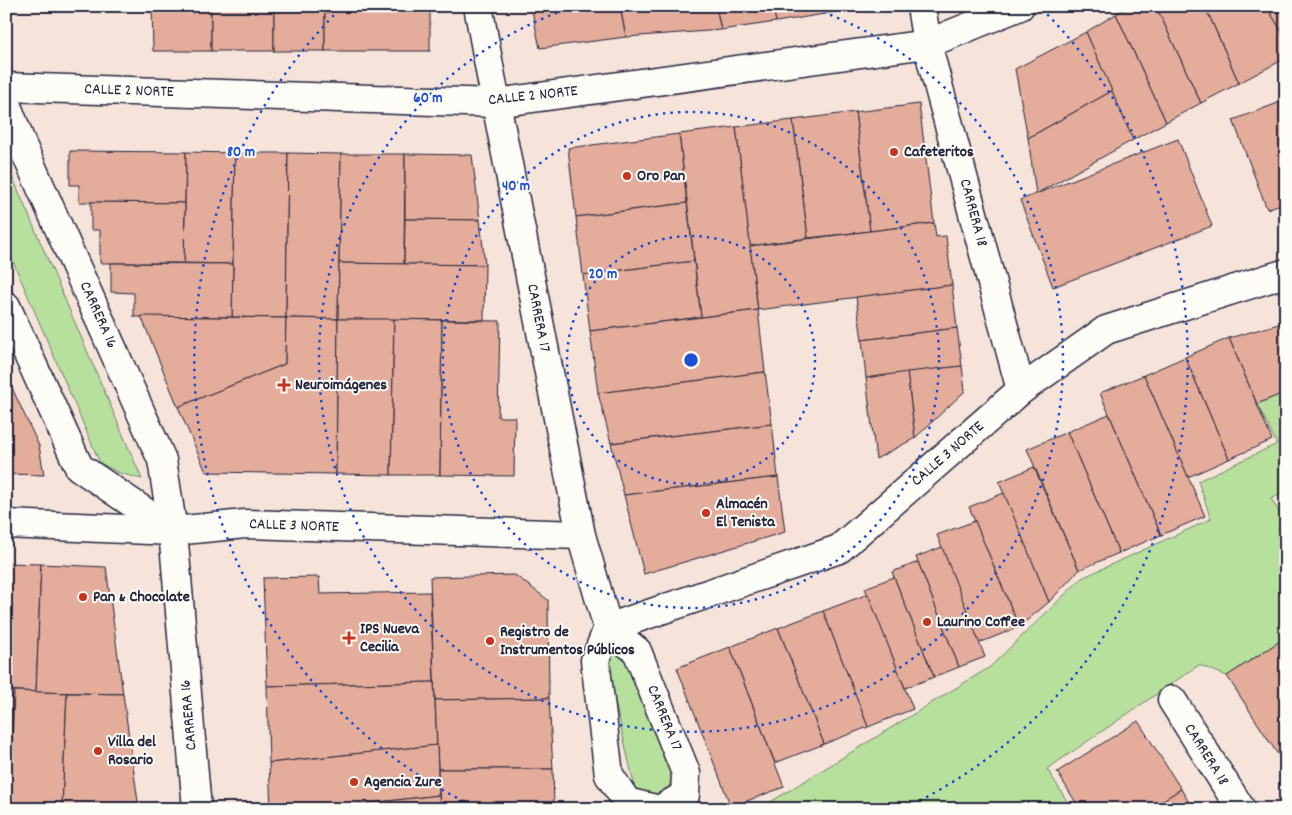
<svg xmlns="http://www.w3.org/2000/svg" width="1292" height="815" viewBox="0 0 1292 815" font-family="Dekko,sans-serif">
<rect width="100%" height="100%" fill="#f6e4db"/>
<filter id="ink" filterUnits="userSpaceOnUse"><feTurbulence type="fractalNoise" baseFrequency=".02" numOctaves="2"/><feDisplacementMap in="SourceGraphic" scale="10" xChannelSelector="R" yChannelSelector="G"/><feConvolveMatrix kernelMatrix="1 2 1 2 8 2 1 2 1" color-interpolation-filters="sRGB"/></filter>
<g filter="url(#ink)">
<g fill="#b7e09d" stroke="#6c816c">
<polygon points="6,162 142,479 119,473 100,463 6,245"/>
<polygon points="1286,392 1286,491 1271,499 1286,523 1286,637 1227,676 1199,665 1047,769 1072,809 759,809 990,667 1082,578 1211,519 1198,481 1277,444 1257,404"/>
<polygon points="613,651 628,658 672,777 667,794 649,799 635,788 606,663"/>
</g>
<g fill="#e4ac9a" stroke="#22223b">
<polygon points="152,6 211,6 211,51 153,51"/>
<rect x="211" y="6" width="63" height="45"/>
<rect x="274" y="6" width="51" height="45"/>
<rect x="325" y="6" width="105" height="45"/>
<polygon points="531,6 620,6 626,37 540,48"/>
<polygon points="620,6 716,6 721,30 626,37"/>
<polygon points="716,6 773,6 776,22 721,30"/>
<polygon points="773,6 829,6 830,13 776,22"/>
<polygon points="829,6 873,6 830,13"/>
<polygon points="1128,6 1156,6 1201,103 1166,122 1116,14"/>
<polygon points="1156,6 1205,6 1239,83 1201,103"/>
<polygon points="1205,6 1266,6 1286,38 1286,58 1239,83"/>
<polygon points="1266,6 1286,6 1286,38"/>
<polygon points="1116,14 1166,122 1133,140 1086,32"/>
<polygon points="1086,32 1112,91 1028,138 1015,69"/>
<polygon points="1112,91 1133,140 1036,194 1028,138"/>
<polygon points="1286,100 1286,202 1267,209 1233,120"/>
<polygon points="919,104 934,223 870,231 855,112"/>
<polygon points="855,112 870,231 808,238 793,120"/>
<polygon points="793,120 808,238 750,246 736,127"/>
<polygon points="736,127 758,310 701,317 679,134"/>
<polygon points="679,134 687,203 576,217 568,148"/>
<polygon points="1178,139 1212,226 1053,287 1020,200"/>
<polygon points="70,151 186,152 185,203 79,202 79,185 70,185"/>
<polygon points="186,152 235,153 233,264 184,263"/>
<polygon points="235,153 288,153 286,318 232,317"/>
<polygon points="288,153 341,154 338,319 286,318"/>
<polygon points="341,154 405,154 404,264 339,263"/>
<polygon points="405,154 472,155 480,220 405,219"/>
<polygon points="91,202 185,203 184,263 100,263 100,230 91,230"/>
<polygon points="687,203 694,261 583,275 576,217"/>
<polygon points="405,219 480,220 485,265 404,264"/>
<polygon points="934,223 936,237 946,236 952,285 758,310 750,246"/>
<polygon points="694,261 701,317 590,331 583,275"/>
<polygon points="111,263 233,264 232,317 134,317 134,293 111,292"/>
<polygon points="339,263 485,265 484,320 338,319"/>
<polygon points="952,285 957,328 862,340 856,297"/>
<polygon points="758,310 765,372 598,393 590,331"/>
<polygon points="141,316 286,318 285,364 178,407"/>
<polygon points="286,318 338,319 336,474 206,472 178,407 285,364"/>
<polygon points="338,319 394,319 391,475 336,474"/>
<polygon points="394,319 442,320 440,475 391,475"/>
<polygon points="442,320 500,321 498,417 515,417 514,476 440,475"/>
<polygon points="1286,322 1286,392 1257,404 1229,338"/>
<polygon points="957,328 962,366 866,378 862,340"/>
<polygon points="1229,338 1272,440 1229,459 1185,357"/>
<polygon points="1185,357 1229,459 1188,477 1144,375"/>
<polygon points="962,366 965,391 915,438 907,372"/>
<polygon points="765,372 772,424 611,443 598,393"/>
<polygon points="907,372 915,438 876,459 866,378"/>
<polygon points="6,375 39,446 44,475 6,474"/>
<polygon points="1144,375 1205,516 1161,535 1100,393"/>
<polygon points="1109,414 1161,535 1119,553 1067,432"/>
<polygon points="772,424 778,477 624,495 611,443"/>
<polygon points="1067,432 1119,553 1079,570 1027,449"/>
<polygon points="1034,467 1079,570 1049,602 999,482"/>
<polygon points="778,477 785,532 644,574 624,495"/>
<polygon points="1004,493 1049,602 1019,627 969,507"/>
<polygon points="975,521 1019,627 979,643 937,535"/>
<polygon points="942,547 985,657 959,667 916,557"/>
<polygon points="918,562 959,667 934,677 892,572"/>
<polygon points="6,563 41,564 36,692 6,690"/>
<polygon points="41,564 106,567 123,694 36,692"/>
<polygon points="515,575 548,600 549,698 435,700 430,577"/>
<polygon points="319,577 320,594 430,592 434,682 267,686 263,578"/>
<polygon points="894,577 934,677 905,688 865,588"/>
<polygon points="868,594 913,709 868,727 823,611"/>
<polygon points="823,611 868,727 824,744 778,628"/>
<polygon points="778,628 824,744 775,763 730,647"/>
<polygon points="1283,639 1286,643 1286,767 1227,676"/>
<polygon points="730,647 784,787 731,807 677,668"/>
<polygon points="434,682 437,745 269,763 267,686"/>
<polygon points="6,690 14,691 9,809 6,809"/>
<polygon points="14,691 67,693 62,809 9,809"/>
<polygon points="67,693 123,694 139,809 62,809"/>
<polygon points="549,698 553,769 438,769 435,700"/>
<polygon points="1138,721 1181,789 1149,809 1080,809 1057,772"/>
<polygon points="437,745 439,795 321,809 271,809 269,763"/>
<polygon points="438,769 553,769 554,809 440,809"/>
<polygon points="1181,789 1193,809 1149,809"/>
<polygon points="439,795 440,809 321,809"/>
</g>
<g fill="none" stroke-linecap="round" stroke-linejoin="round">
<g stroke="#22223b" stroke-width="31">
<g id="street">
<polyline points="478,6 496,103 581,535 608,628 637,651 686,773 685,795 661,809"/>
<polyline points="921,6 927,44 1021,390"/>
<polyline points="173,531 245,524 581,535"/>
<polyline points="608,628 839,549 1021,390 1106,330 1286,273"/>
<polyline points="608,628 595,660 609,775 627,802 656,809"/>
<polyline points="1172,700 1241,809"/>
</g>
</g>
<g stroke="#22223b" stroke-width="31">
<g id="secondary">
<polyline points="6,87 496,103 927,44 1020,6"/>
<polyline points="6,103 22,145 162,460 173,531 197,809"/>
<polyline points="6,306 79,467 173,531"/>
<polyline points="6,524 173,531"/>
</g>
</g>
<use href="#street" stroke="#fdfcf7" stroke-width="28"/>
<use href="#secondary" stroke="#fdfcf7" stroke-width="28"/>
</g>
</g>
<g fill="none" stroke="#1d4ed8" stroke-width="2.5" stroke-dasharray="2.5 5">
<circle cx="691" cy="360" r="124"/>
<circle cx="691" cy="360" r="248"/>
<path d="M809 7A372 372 0 1 1 573 7"/>
<path d="M477 808A496 496 0 0 1 340 9M1042 9A496 496 0 0 1 905 808"/>
</g>
<g fill="#c8321e" stroke="#fdfcf7" stroke-width="2">
<circle cx="894" cy="152" r="5"/>
<circle cx="627" cy="176" r="5"/>
<path d="M281.5 377.5h5v5h5v5h-5v5h-5v-5h-5v-5h5z"/>
<circle cx="706" cy="513" r="5"/>
<circle cx="83" cy="597" r="5"/>
<circle cx="927" cy="622" r="5"/>
<path d="M346.5 630.5h5v5h5v5h-5v5h-5v-5h-5v-5h5z"/>
<circle cx="490" cy="641" r="5"/>
<circle cx="98" cy="751" r="5"/>
<circle cx="354" cy="782" r="5"/>
</g>
<g text-anchor="middle" dominant-baseline="central" stroke-width="4" stroke-linejoin="round" paint-order="stroke">
<g font-size="16" fill="#22223b" stroke="#fdfcf7">
<text transform="translate(129 91) rotate(2)">CALLE 2 NORTE</text>
<text transform="translate(533 96) rotate(-6)">CALLE 2 NORTE</text>
<text transform="translate(973 213) rotate(75)">CARRERA 18</text>
<text transform="translate(98 315) rotate(66)">CARRERA 16</text>
<text transform="translate(538 318) rotate(79)">CARRERA 17</text>
<text transform="translate(948 454) rotate(-41)">CALLE 3 NORTE</text>
<text transform="translate(294 526) rotate(2)">CALLE 3 NORTE</text>
<text transform="translate(189 715) rotate(-95)">CARRERA 16</text>
<text transform="translate(664 718) rotate(68)">CARRERA 17</text>
<text transform="translate(1206 755) rotate(58)">CARRERA 18</text>
</g>
<g font-size="16" font-weight="bold" fill="#22223b" stroke="#fdfcf7" text-anchor="start">
<text x="904" y="152">Cafeteritos</text>
<text x="637" y="176">Oro Pan</text>
<text x="295" y="385">Neuroimágenes</text>
<text x="716" y="504">Almacén<tspan x="716" dy="18">El Tenista</tspan></text>
<text x="93" y="597">Pan &amp; Chocolate</text>
<text x="937" y="622">Laurino Coffee</text>
<text x="360" y="629">IPS Nueva<tspan x="360" dy="18">Cecilia</tspan></text>
<text x="500" y="632">Registro de<tspan x="500" dy="18">Instrumentos Públicos</tspan></text>
<text x="108" y="742">Villa del<tspan x="108" dy="18">Rosario</tspan></text>
<text x="364" y="782">Agencia Zure</text>
</g>
</g>
<circle cx="691" cy="360" r="8" fill="#1d4ed8" stroke="#fdfcf7" stroke-width="2.5"/>
<g font-size="15" text-anchor="middle" font-weight="bold" fill="#1d4ed8" stroke="#fdfcf7" stroke-width="4" stroke-linejoin="round" paint-order="stroke">
<text x="428" y="102">60 m</text>
<text x="241" y="156">80 m</text>
<text x="516" y="190">40 m</text>
<text x="603" y="278">20 m</text>
</g>
<rect width="1292" height="815" fill="none" stroke="#fdfcf7" stroke-width="25"/>
<rect x="12" y="12" width="1267" height="790" fill="none" stroke="#22223b" stroke-width="2" filter="url(#ink)"/>
</svg>
